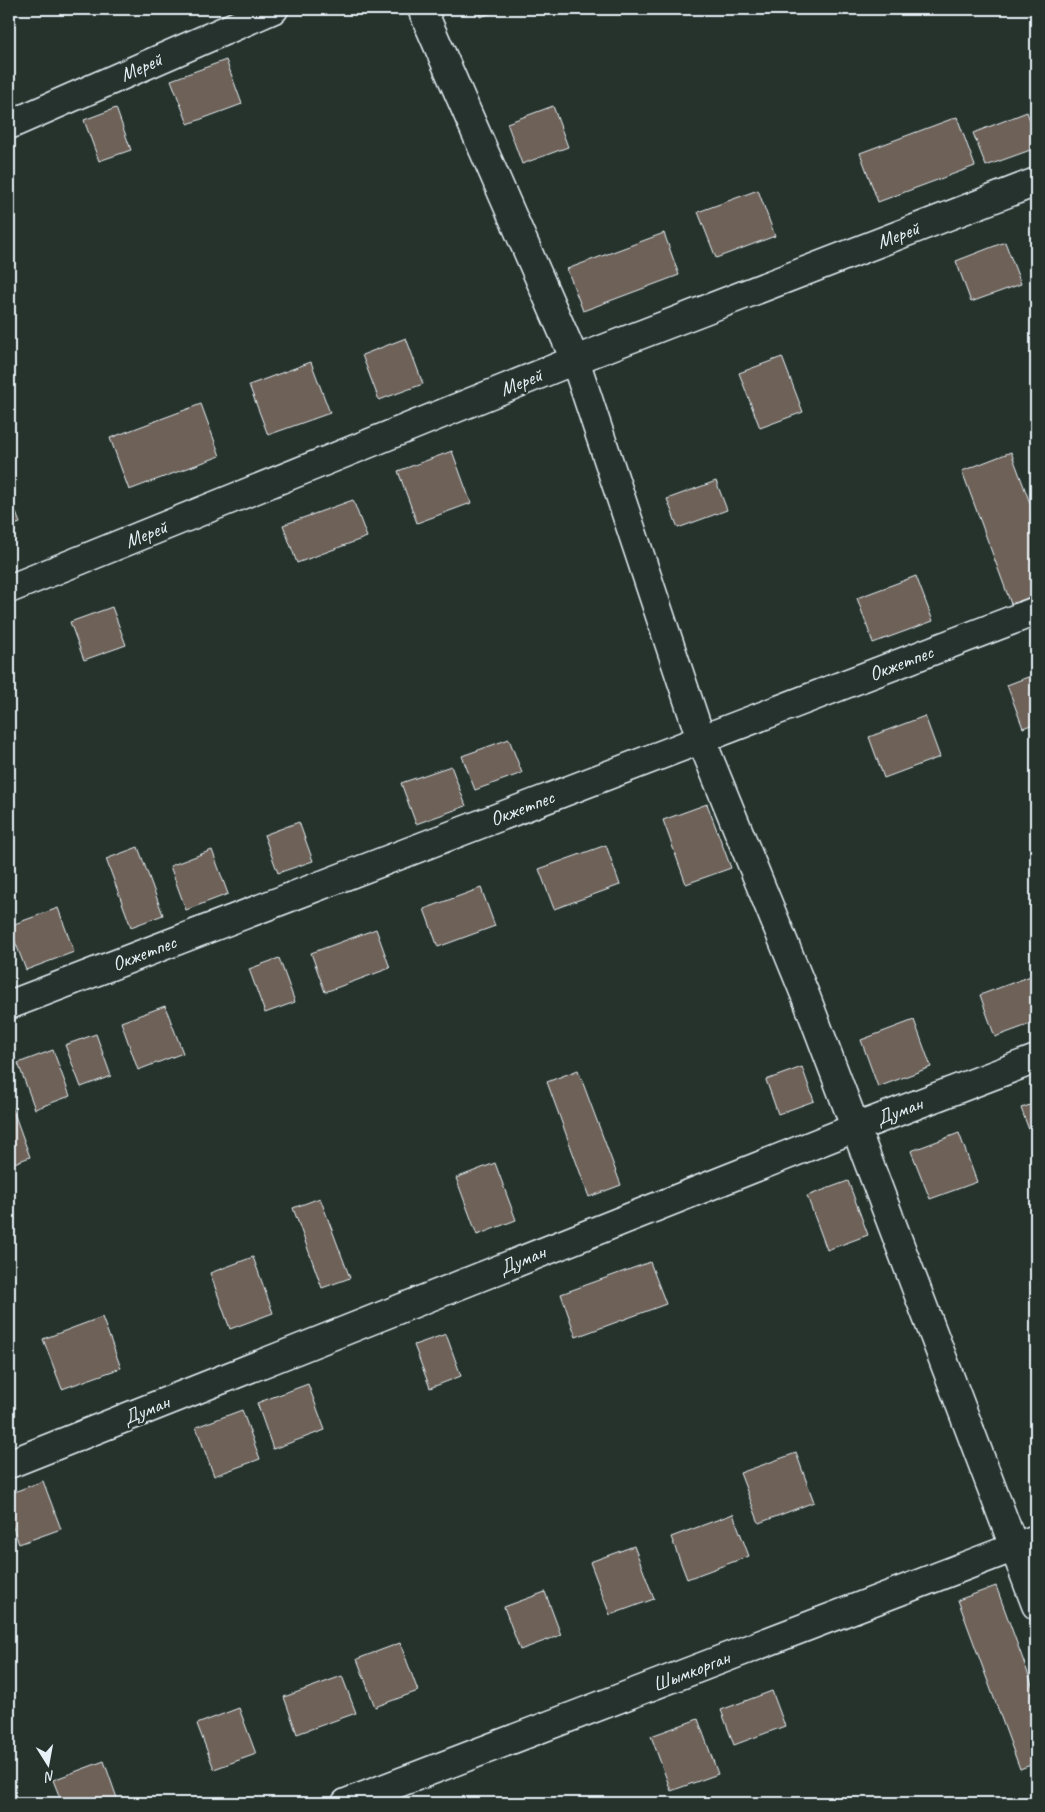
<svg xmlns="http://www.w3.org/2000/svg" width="1045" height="1812" viewBox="0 0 1045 1812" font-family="Caveat,sans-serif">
<rect width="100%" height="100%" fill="#26332d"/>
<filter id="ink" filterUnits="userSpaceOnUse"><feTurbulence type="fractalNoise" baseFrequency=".02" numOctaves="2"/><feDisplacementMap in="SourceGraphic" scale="10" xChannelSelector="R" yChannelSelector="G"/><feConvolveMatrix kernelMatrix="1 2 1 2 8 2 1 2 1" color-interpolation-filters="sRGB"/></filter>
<g filter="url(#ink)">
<g fill="#6e6259" stroke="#e8f1f8">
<polygon points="477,9 504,9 480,17"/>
<polygon points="226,60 242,104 188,124 171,80"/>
<polygon points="553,106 568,147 522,164 507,123"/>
<polygon points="116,108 131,150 99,161 84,120"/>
<polygon points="1027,112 1036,137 1036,148 986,166 973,133"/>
<polygon points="957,117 975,166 878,202 860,153"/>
<polygon points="758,190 775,236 716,258 698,212"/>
<polygon points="664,233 679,275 583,311 567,269"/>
<polygon points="1005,242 1021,284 971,302 956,261"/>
<polygon points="406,338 423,384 379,400 362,355"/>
<polygon points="782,357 803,412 760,428 739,373"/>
<polygon points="311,362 330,413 268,435 249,385"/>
<polygon points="201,404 220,456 129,490 110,438"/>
<polygon points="452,451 471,503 417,523 398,471"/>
<polygon points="1011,452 1036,519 1036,595 1011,604 962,471"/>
<polygon points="716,481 727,510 678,528 667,499"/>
<polygon points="9,494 20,523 9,527"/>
<polygon points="353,500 367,537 297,563 283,525"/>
<polygon points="916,576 933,621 873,643 857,598"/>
<polygon points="112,607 126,645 84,660 70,622"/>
<polygon points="1036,674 1036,723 1023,728 1007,685"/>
<polygon points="925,716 940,757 884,778 869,737"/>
<polygon points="509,739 522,773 475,790 462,756"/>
<polygon points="451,766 466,806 416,824 401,783"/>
<polygon points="707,804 731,868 686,884 663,820"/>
<polygon points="299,822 313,861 278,873 264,835"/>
<polygon points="606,845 620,885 554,909 539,869"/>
<polygon points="138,847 163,915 131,927 106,859"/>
<polygon points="212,850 228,894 186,910 170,866"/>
<polygon points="481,888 495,926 438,947 424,909"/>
<polygon points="58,908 74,952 26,970 9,926"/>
<polygon points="376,929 390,968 325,992 311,953"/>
<polygon points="279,958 295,1002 265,1013 249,969"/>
<polygon points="1036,974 1036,1022 995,1037 980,995"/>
<polygon points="165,1006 183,1053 138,1070 121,1022"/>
<polygon points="914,1020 931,1067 878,1087 861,1040"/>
<polygon points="96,1034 111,1076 81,1087 65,1045"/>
<polygon points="53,1050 70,1096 35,1109 18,1063"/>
<polygon points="802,1067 814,1101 778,1114 766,1080"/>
<polygon points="578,1070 621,1185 589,1197 547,1082"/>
<polygon points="9,1099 30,1157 9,1165"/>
<polygon points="1036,1103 1036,1149 1021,1108"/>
<polygon points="959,1133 977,1182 930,1199 911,1151"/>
<polygon points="495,1163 516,1220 477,1235 456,1178"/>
<polygon points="848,1181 868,1235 827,1250 807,1196"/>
<polygon points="320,1198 350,1278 322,1288 293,1208"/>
<polygon points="253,1257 273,1313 230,1329 210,1273"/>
<polygon points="650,1262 666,1304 576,1337 561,1294"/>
<polygon points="102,1317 121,1368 62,1389 43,1339"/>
<polygon points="446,1334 461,1376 430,1388 414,1345"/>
<polygon points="308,1384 325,1430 273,1449 257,1403"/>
<polygon points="242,1410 260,1459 214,1476 196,1427"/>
<polygon points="796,1453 814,1502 759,1523 740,1473"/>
<polygon points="43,1481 61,1529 19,1544 9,1517 9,1494"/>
<polygon points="733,1514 749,1556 687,1579 671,1537"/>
<polygon points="634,1546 654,1599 610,1615 590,1562"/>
<polygon points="996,1586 1036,1695 1036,1763 1020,1769 958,1600"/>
<polygon points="545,1592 561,1635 520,1650 504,1607"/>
<polygon points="400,1643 418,1691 375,1707 357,1659"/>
<polygon points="342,1676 356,1713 297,1734 284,1697"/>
<polygon points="772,1691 785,1726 734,1745 721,1710"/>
<polygon points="239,1708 256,1754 214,1769 197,1724"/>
<polygon points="698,1719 718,1774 671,1791 651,1736"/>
<polygon points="104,1761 118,1801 112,1803 62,1803 53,1780"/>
</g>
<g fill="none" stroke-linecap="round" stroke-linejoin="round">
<g stroke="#e8f1f8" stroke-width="31">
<g id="minor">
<polyline points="422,9 575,360 701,739 806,997 1036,1605"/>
<polyline points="9,125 274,9"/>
<polyline points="9,589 575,360 1036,182"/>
<polyline points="9,1005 1036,611"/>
<polyline points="9,1464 855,1128 1036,1059"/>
<polyline points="346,1803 1036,1539"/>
</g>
</g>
<use href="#minor" stroke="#26332d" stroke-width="28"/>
</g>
</g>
<g text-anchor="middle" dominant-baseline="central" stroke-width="4.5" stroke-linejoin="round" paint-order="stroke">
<g font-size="20" fill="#e8f1f8" stroke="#26332d">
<text transform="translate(141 67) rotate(-24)">Мерей</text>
<text transform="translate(898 235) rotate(-21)">Мерей</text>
<text transform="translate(521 382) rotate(-22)">Мерей</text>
<text transform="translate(146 534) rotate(-22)">Мерей</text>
<text transform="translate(901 663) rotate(-21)">Окжетпес</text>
<text transform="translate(522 808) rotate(-21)">Окжетпес</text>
<text transform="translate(144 953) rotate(-21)">Окжетпес</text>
<text transform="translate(899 1111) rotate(-21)">Думан</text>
<text transform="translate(522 1260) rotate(-22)">Думан</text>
<text transform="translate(146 1410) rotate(-22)">Думан</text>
<text transform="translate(691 1671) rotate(-21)">Шымкорган</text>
</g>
</g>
<rect width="1045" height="1812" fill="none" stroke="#26332d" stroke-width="30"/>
<rect x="15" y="15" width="1015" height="1782" fill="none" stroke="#e8f1f8" stroke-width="2" filter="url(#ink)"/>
<g transform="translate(48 1764) rotate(169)" stroke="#26332d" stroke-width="4" paint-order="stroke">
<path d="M0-4L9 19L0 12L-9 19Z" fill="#e8f1f8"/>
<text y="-8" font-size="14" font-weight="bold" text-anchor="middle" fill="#e8f1f8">N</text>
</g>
</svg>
